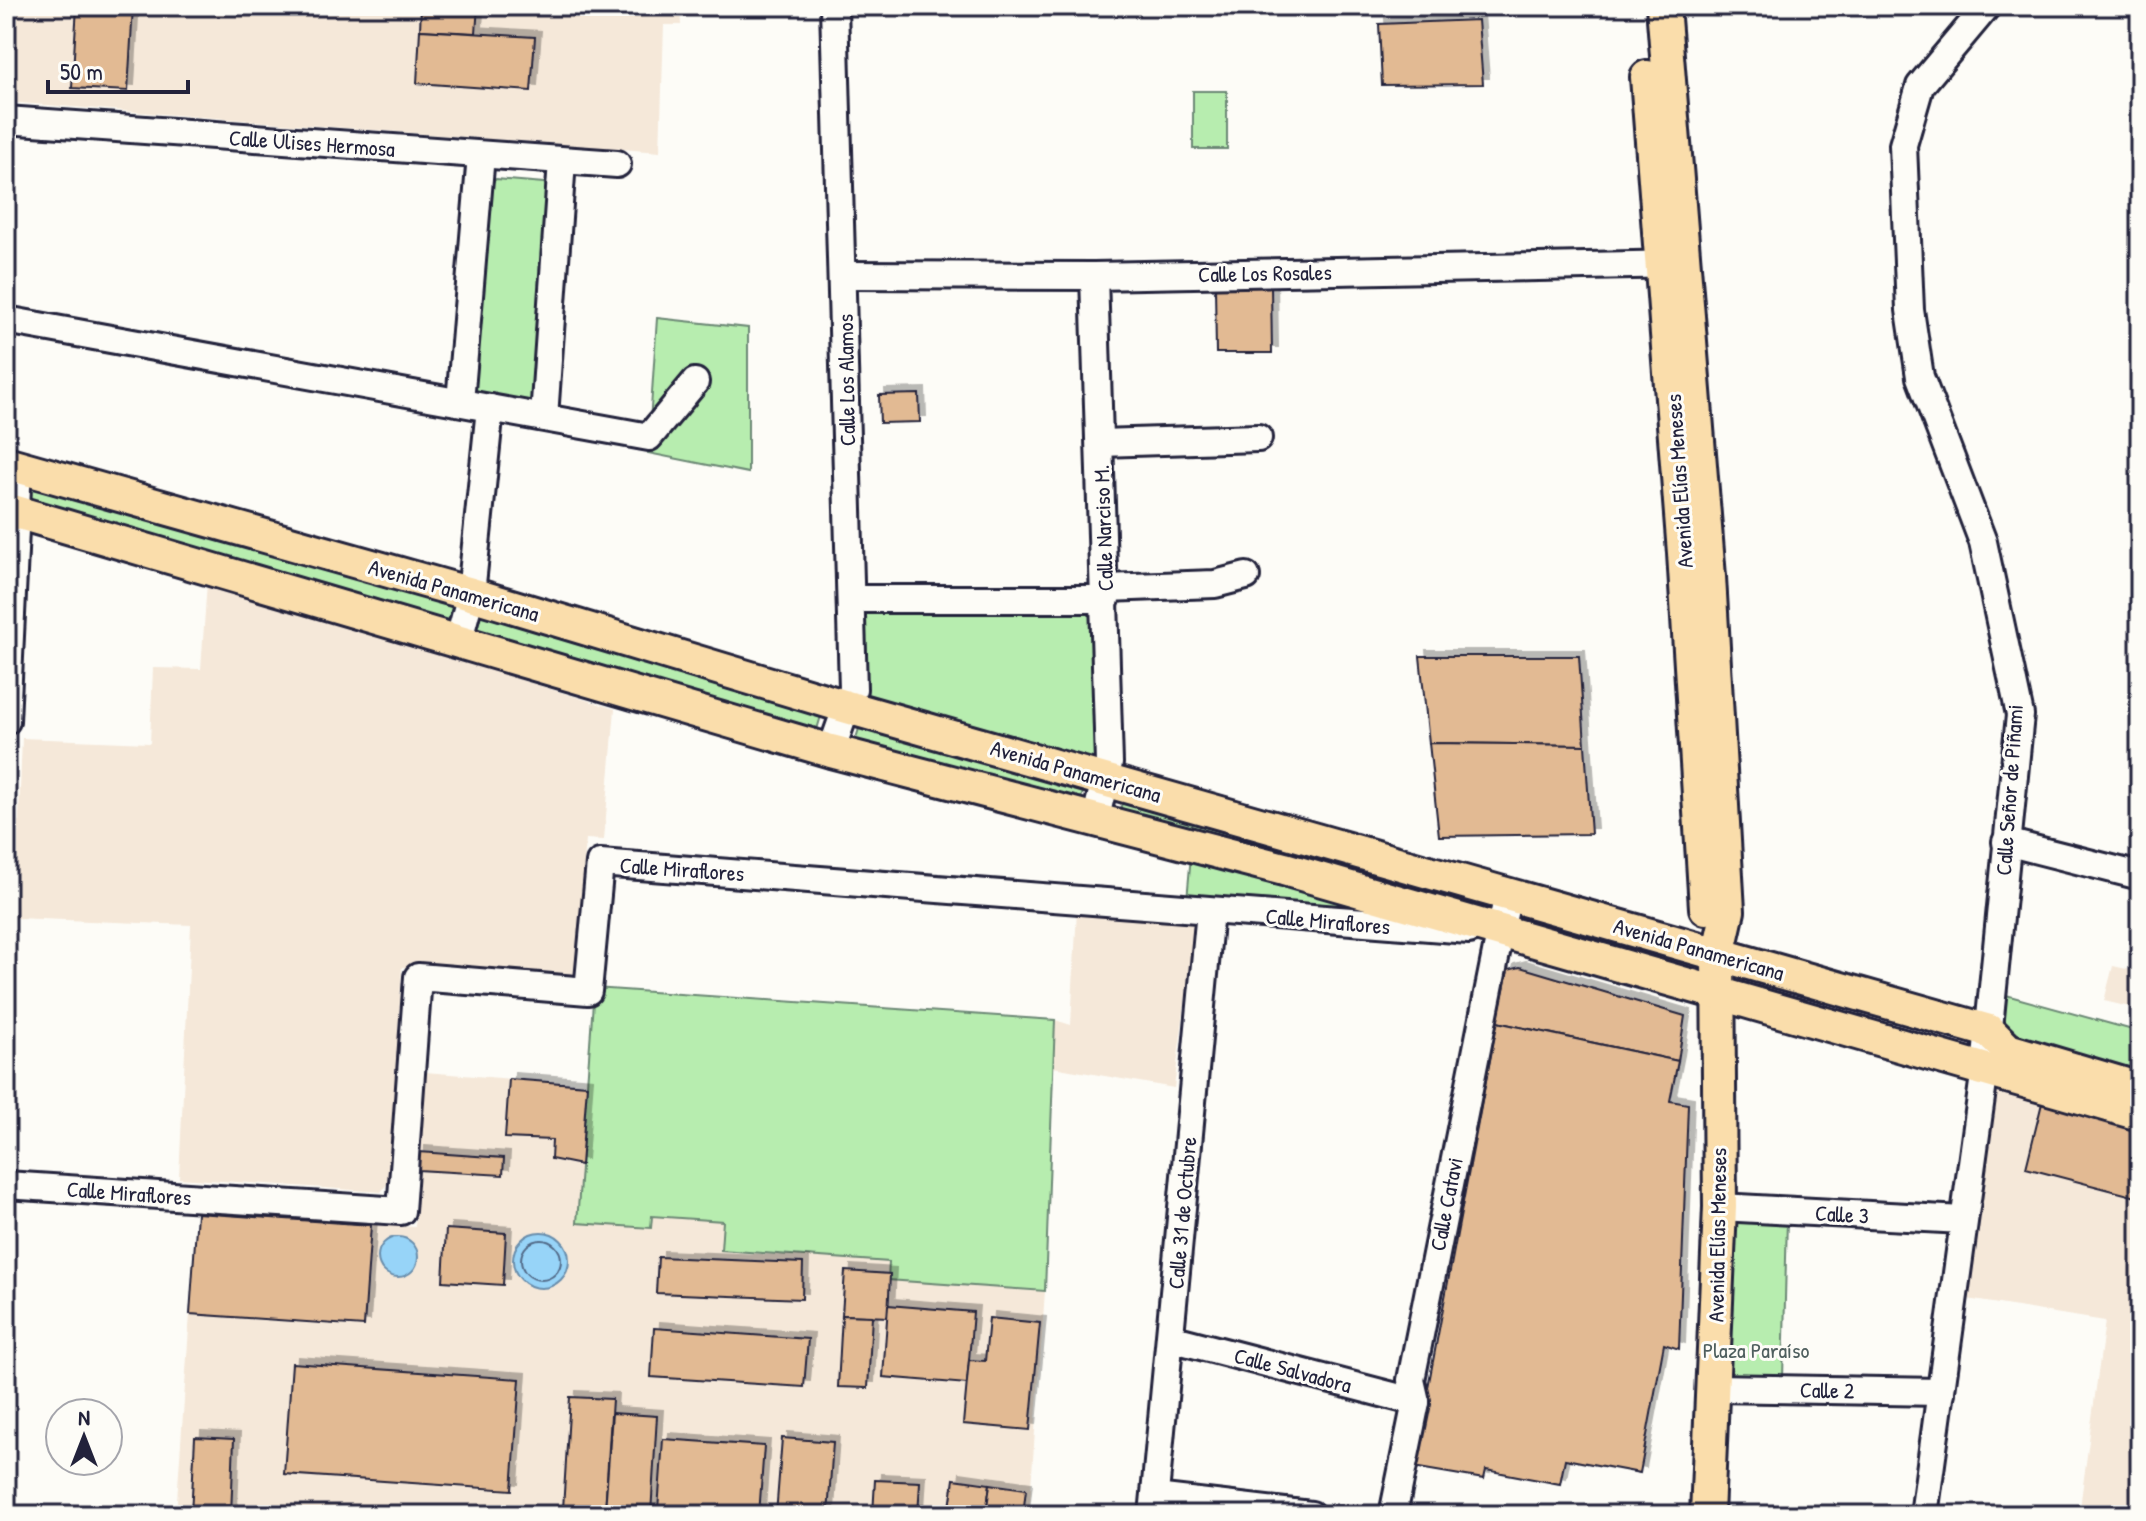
<svg xmlns="http://www.w3.org/2000/svg" width="2146" height="1521" viewBox="0 0 2146 1521" font-family="'Patrick Hand',sans-serif">
<defs>
<filter id="shadow"><feDropShadow dx="6" dy="-6" stdDeviation="0" flood-color="#0004"/></filter>
</defs>
<rect width="100%" height="100%" fill="#fdfcf7"/>
<filter id="ink" filterUnits="userSpaceOnUse"><feTurbulence type="fractalNoise" baseFrequency=".0125" numOctaves="2"/><feDisplacementMap in="SourceGraphic" scale="16" xChannelSelector="R" yChannelSelector="G"/><feConvolveMatrix kernelMatrix="1 2 1 2 8 2 1 2 1" color-interpolation-filters="sRGB"/></filter>
<g filter="url(#ink)">
<g fill="#f5e8d9">
<polygon points="6,6 680,6 681,25 664,25 660,152 6,102"/>
<polygon points="207,582 615,709 604,840 586,839 575,978 402,967 390,1180 381,1192 179,1178 191,925 15,918 22,738 150,743 153,668 201,669"/>
<polygon points="1077,909 1196,919 1174,1088 1053,1067 1045,1291 1029,1515 176,1515 197,1213 415,1227 425,1072 586,1085 594,988 1055,1020 1071,1025"/>
<polygon points="2113,966 2140,972 2134,1008 2104,1001"/>
<polygon points="1998,1086 2140,1127 2140,1515 2079,1515 2105,1321 1967,1299"/>
</g>
<g fill="#b7edaf" stroke="#6c8875" stroke-width="2">
<rect x="1193" y="91" width="34" height="58"/>
<polygon points="496,179 544,183 550,192 535,398 527,403 477,394 473,387 490,185"/>
<polygon points="657,318 748,328 748,473 648,453"/>
<polygon points="30,488 458,604 450,629 28,504"/>
<polygon points="862,608 1090,608 1096,762 865,698"/>
<polygon points="479,610 823,709 816,733 471,635"/>
<polygon points="861,722 1085,786 1078,808 854,745"/>
<polygon points="1123,800 1438,885 1433,899 1118,816"/>
<polygon points="1191,855 1369,901 1367,915 1187,900"/>
<polygon points="1540,917 1660,947 1660,961 1537,929"/>
<polygon points="594,988 1055,1020 1045,1291 888,1280 889,1262 721,1250 723,1221 652,1216 651,1228 577,1223"/>
<polygon points="2006,995 2140,1032 2140,1077 2016,1042 2003,1030"/>
<polygon points="1743,1217 1787,1218 1783,1379 1728,1377 1733,1223"/>
</g>
<g fill="#97d4f8" stroke="#688dac" stroke-width="2">
<circle cx="541" cy="1260" r="28"/>
<circle cx="398" cy="1257" r="20"/>
</g>
<g fill="none" stroke-linecap="round" stroke-linejoin="round">
<circle stroke="#516987" stroke-width="2" cx="541" cy="1260" r="20"/>
</g>
<g fill="#e2ba93" stroke="#22223b" stroke-width="2" filter="url(#shadow)">
<polygon points="77,6 133,6 128,91 72,88"/>
<polygon points="421,6 478,6 476,33 420,30"/>
<polygon points="1478,20 1483,84 1382,85 1379,24"/>
<polygon points="420,30 535,37 531,91 417,83"/>
<polygon points="1271,284 1272,353 1216,353 1215,285"/>
<polygon points="919,394 920,422 880,423 879,395"/>
<polygon points="1420,656 1579,656 1585,745 1429,743"/>
<polygon points="1429,743 1585,745 1591,834 1439,836"/>
<polygon points="1520,967 1685,1016 1678,1061 1497,1022 1508,970"/>
<polygon points="1497,1022 1678,1061 1670,1101 1688,1104 1679,1349 1664,1344 1640,1473 1565,1459 1560,1484 1486,1470 1484,1479 1413,1467"/>
<polygon points="509,1079 587,1085 581,1165 551,1159 552,1140 505,1138"/>
<polygon points="2043,1099 2140,1127 2140,1198 2026,1168"/>
<polygon points="419,1152 504,1158 503,1175 418,1170"/>
<polygon points="197,1213 371,1225 364,1326 190,1314"/>
<polygon points="446,1229 506,1233 503,1285 443,1281"/>
<polygon points="658,1257 803,1263 802,1299 656,1293"/>
<polygon points="845,1271 890,1274 888,1317 842,1315"/>
<polygon points="888,1305 973,1312 967,1384 883,1377"/>
<polygon points="842,1315 872,1316 868,1388 838,1387"/>
<polygon points="989,1318 1040,1323 1030,1430 963,1424 969,1360 985,1361"/>
<polygon points="654,1328 808,1339 804,1387 651,1377"/>
<polygon points="292,1363 520,1379 512,1490 284,1474"/>
<polygon points="570,1397 612,1399 605,1511 563,1509"/>
<polygon points="612,1413 657,1416 651,1514 605,1511"/>
<polygon points="195,1437 234,1439 231,1515 191,1515"/>
<polygon points="782,1438 833,1442 828,1515 776,1515"/>
<polygon points="663,1439 764,1446 759,1515 658,1510"/>
<polygon points="954,1479 990,1484 986,1515 949,1515"/>
<polygon points="875,1480 920,1482 918,1515 873,1515"/>
<polygon points="990,1484 1026,1489 1023,1515 986,1515"/>
</g>
<g fill="none" stroke-linecap="round" stroke-linejoin="round">
<g stroke="#22223b" stroke-width="32">
<g id="minor">
<polyline points="6,120 617,164"/>
<polyline points="844,275 1094,276 1680,264"/>
<polyline points="1094,276 1109,763 1095,821"/>
<polyline points="6,320 649,437 695,382"/>
<polyline points="460,402 481,155"/>
<polyline points="544,417 562,161"/>
<polyline points="1100,443 1258,438"/>
<polyline points="1106,588 1215,584 1246,576"/>
<polyline points="851,599 1106,599"/>
<polyline points="458,643 471,594 490,408"/>
<polyline points="6,721 18,466"/>
<polyline points="831,751 853,689 834,6"/>
<polyline points="2006,842 2140,876"/>
<polyline points="6,1185 401,1211 418,977 588,991 600,863 1469,930"/>
<polyline points="1720,1207 1963,1220"/>
<polyline points="1170,1338 1416,1402"/>
<polyline points="1713,1388 1941,1392"/>
<polyline points="1155,1497 1311,1515"/>
<polyline points="1153,1515 1210,911"/>
<polyline points="1393,1515 1416,1402 1411,1380 1508,893"/>
<polyline points="1924,1515 1985,1068 2020,715 1983,542 1920,377 1910,310 1903,145 1920,86 1987,6"/>
</g>
</g>
<g stroke="#22223b" stroke-width="38">
<g id="major">
<polyline points="1663,6 1709,577 1728,911 1718,955 1720,1207 1707,1515"/>
<polyline points="1647,77 1684,553 1706,908"/>
<polyline points="6,463 471,594 847,707 1989,1031 2008,1050 2140,1089"/>
<polyline points="6,509 831,751 1284,869 2140,1114"/>
</g>
</g>
<use href="#minor" stroke="#fdfcf7" stroke-width="26"/>
<use href="#major" stroke="#faddab" stroke-width="32"/>
</g>
</g>
<g text-anchor="middle" dominant-baseline="central" stroke-width="6" stroke-linejoin="round" paint-order="stroke">
<g font-size="22" fill="#22223b" stroke="#fdfcf7">
<text transform="translate(312 143) rotate(4)">Calle Ulises Hermosa</text>
<text transform="translate(1265 273) rotate(-1)">Calle Los Rosales</text>
<text transform="translate(846 380) rotate(-91)">Calle Los Alamos</text>
<text transform="translate(1679 481) rotate(-94)">Avenida Elías Meneses</text>
<text transform="translate(1103 528) rotate(-92)">Calle Narciso M.</text>
<text transform="translate(454 590) rotate(16)">Avenida Panamericana</text>
<text transform="translate(1076 771) rotate(16)">Avenida Panamericana</text>
<text transform="translate(2009 790) rotate(-86)">Calle Señor de Piñami</text>
<text transform="translate(682 869) rotate(4)">Calle Miraflores</text>
<text transform="translate(1328 921) rotate(5)">Calle Miraflores</text>
<text transform="translate(1699 949) rotate(16)">Avenida Panamericana</text>
<text transform="translate(129 1193) rotate(4)">Calle Miraflores</text>
<text transform="translate(1446 1204) rotate(-79)">Calle Catavi</text>
<text transform="translate(1182 1213) rotate(-85)">Calle 31 de Octubre</text>
<text transform="translate(1842 1214) rotate(3)">Calle 3</text>
<text transform="translate(1717 1235) rotate(-89)">Avenida Elías Meneses</text>
<text transform="translate(1293 1370) rotate(15)">Calle Salvadora</text>
<text transform="translate(1827 1390) rotate(1)">Calle 2</text>
</g>
<g font-size="22" fill="#4f5f5e" stroke="#fdfcf7">
<text x="1756" y="1350">Plaza Paraíso</text>
</g>
</g>
<rect width="2146" height="1521" fill="none" stroke="#fdfcf7" stroke-width="32"/>
<rect x="16" y="16" width="2114" height="1489" fill="none" stroke="#22223b" stroke-width="3" filter="url(#ink)"/>
<g transform="translate(84 1437)"><circle r="38" fill="#fdfcf7" stroke="#a5a5ac" stroke-width="2"/>
<path d="M0-6L14 30L0 20L-14 30Z" fill="#22223b"/>
<text y="-12" font-size="22" font-weight="bold" text-anchor="middle" fill="#22223b">N</text>
</g>
<path d="M48 80v12h140v-12" fill="none" stroke="#22223b" stroke-width="4"/>
<text x="60" y="80" font-size="24" fill="#22223b" stroke="#fdfcf7" stroke-width="6" paint-order="stroke">50 m</text>
</svg>
